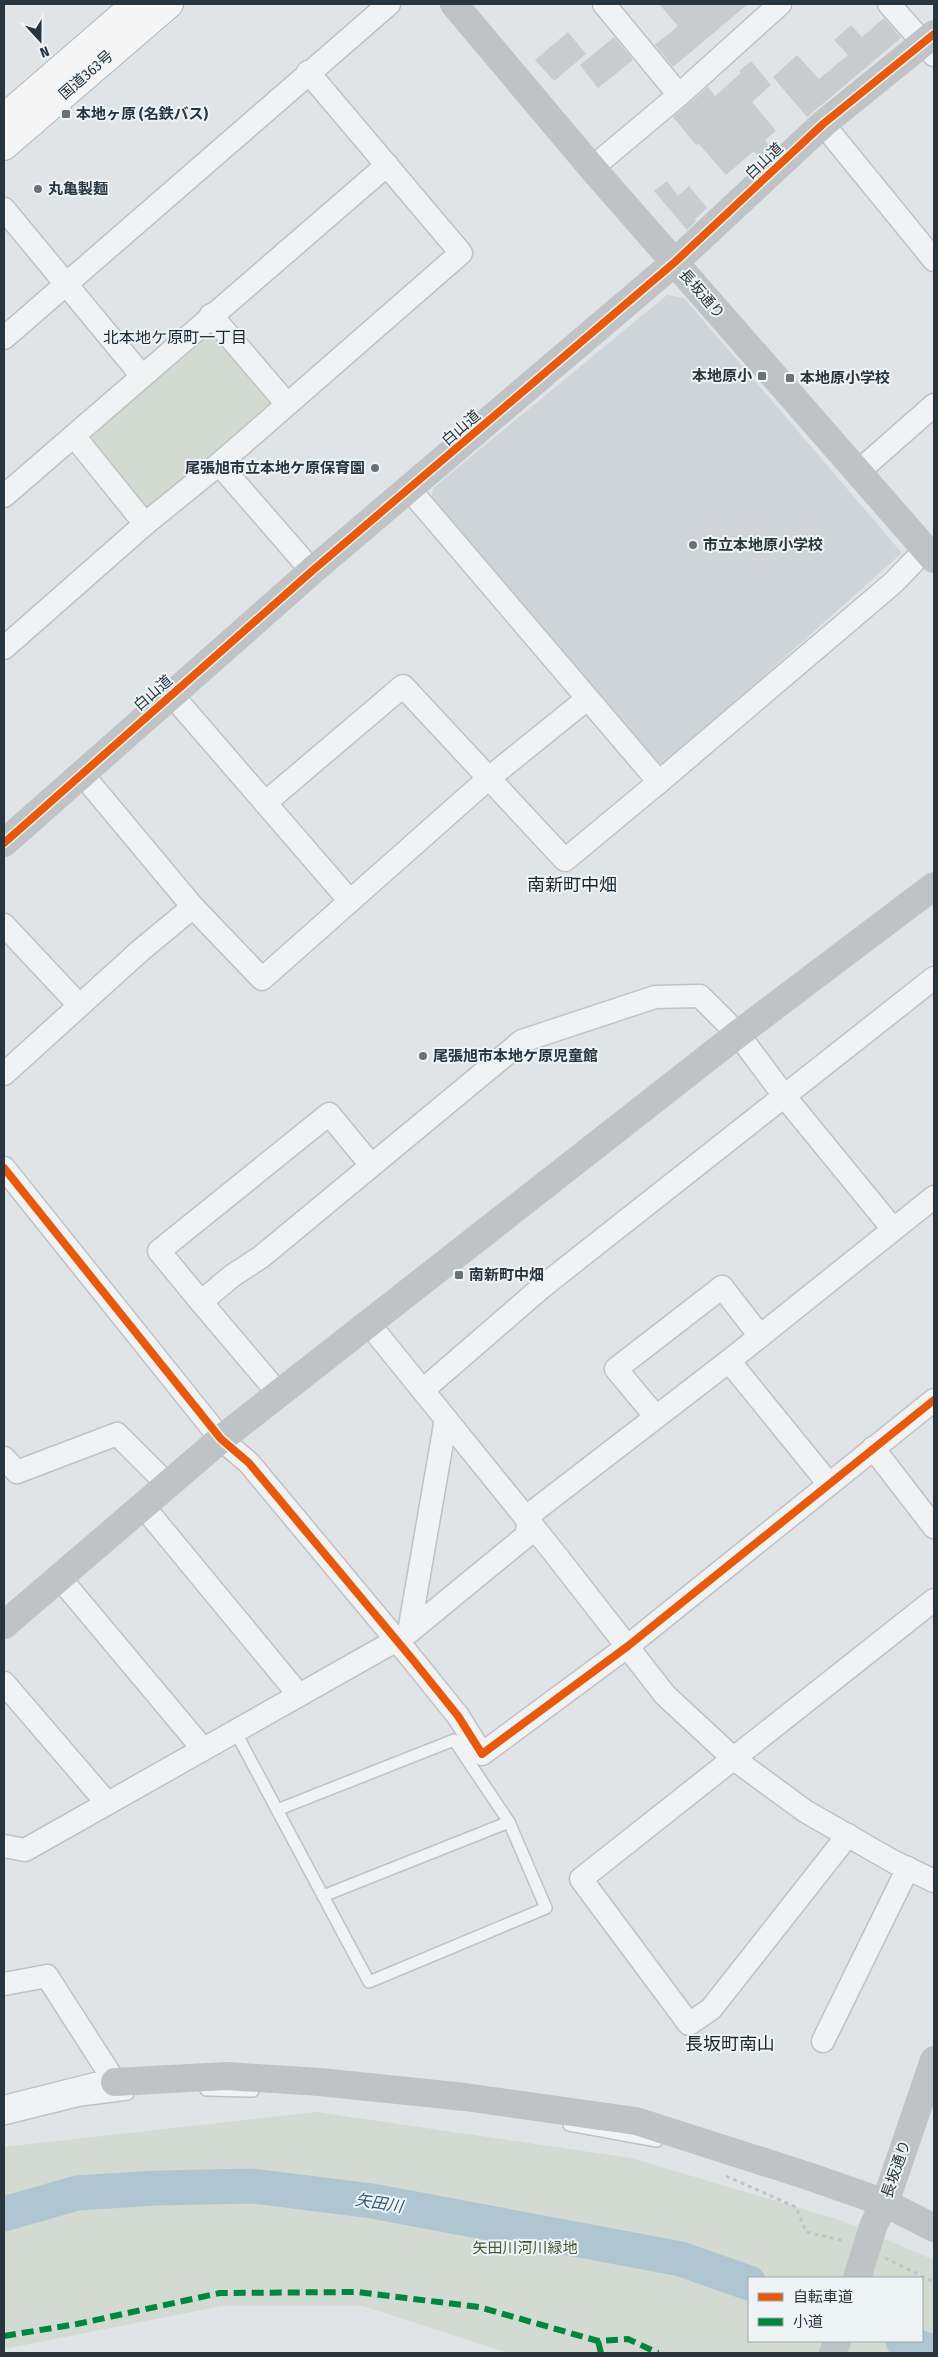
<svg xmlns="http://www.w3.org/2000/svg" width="938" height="2357" viewBox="0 0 938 2357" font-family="'Fira Sans Condensed','Noto Sans JP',sans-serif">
<rect width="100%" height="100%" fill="#e1e4e6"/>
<polygon fill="#cfd4d9" points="667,295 684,298 902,553 666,763 654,763 431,501 433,488"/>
<g fill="#d3dad1" fill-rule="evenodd">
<polygon points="212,329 274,401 147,512 92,445 92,435"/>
<path d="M316,2112l315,46 209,62 94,40v93h-426l-145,-47h-141l-218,43v-202zM749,2278h173v63h-173z"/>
</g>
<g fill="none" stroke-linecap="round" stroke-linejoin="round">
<g stroke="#afc6d2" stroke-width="35">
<polyline points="4,2214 77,2193 157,2188 253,2186 372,2201 681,2259 749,2283"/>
<polyline points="903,2341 934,2353"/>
</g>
</g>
<g fill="#c9ccce">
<polygon points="659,4 748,4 673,67 655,45 678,26"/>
<polygon points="884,18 901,38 807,117 773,77 797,55 819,79 848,55 834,40 851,25 862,37"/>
<polygon points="568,32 586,54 554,81 535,60"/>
<polygon points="614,37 633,60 598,88 580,65"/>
<polygon points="751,61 771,85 752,102 776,131 765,140 772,149 761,159 754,151 726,175 698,143 696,145 673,117 708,87 715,96 741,73 739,71"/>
<polygon points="667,181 678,196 689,186 707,208 695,219 696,221 687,230 654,191"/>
</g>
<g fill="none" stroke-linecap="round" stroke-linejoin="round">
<g stroke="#bfc2c4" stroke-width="14">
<g id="lane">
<path d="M235,1731c45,84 89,167 134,251l177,-74 -37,-86 -55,-82 -177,70"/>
<polyline points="323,1896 509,1822"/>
<polyline points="206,2090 253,2091"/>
<polyline points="4,2119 81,2100 128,2094"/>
<polyline points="569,2125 657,2141"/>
</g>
</g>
<g stroke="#bfc2c4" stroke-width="25">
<g id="street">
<polyline points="604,4 679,95"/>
<polyline points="889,4 934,55"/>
<polyline points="823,124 934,260"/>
<polyline points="592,168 679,95 780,4"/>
<polyline points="4,209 142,376"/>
<polyline points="211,315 287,404"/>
<polyline points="4,338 389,4"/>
<polyline points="74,436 145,524"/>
<polyline points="219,464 312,571"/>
<polyline points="858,472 934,405"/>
<polyline points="410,490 659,782 893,583 925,550"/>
<polyline points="4,496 387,165"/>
<polyline points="4,648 145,524 219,464 461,253 308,72"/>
<polyline points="172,695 350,901"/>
<polyline points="82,774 193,907 262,979 489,778 587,699"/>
<polyline points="265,803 403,686 565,860 659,782"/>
<polyline points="4,925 79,1005"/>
<polyline points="4,1074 141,950 193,907"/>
<polyline points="4,1168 221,1439 249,1463 413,1660 458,1716 482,1754 628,1646 934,1400"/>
<polyline points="201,1302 159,1251 329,1114 371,1165"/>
<polyline points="369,1324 552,1550 665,1695 734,1759 805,1811 894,1862 934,1881"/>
<polyline points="729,1361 829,1484"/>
<polyline points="423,1390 542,1287 934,978"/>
<polyline points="279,1394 201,1302 232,1276 261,1257 522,1041 655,997 700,996 738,1034 785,1097 893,1229"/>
<polyline points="656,1417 616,1369 722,1287 760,1336"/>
<polyline points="873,1448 934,1527"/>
<polyline points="4,1458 17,1472 117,1434 168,1485"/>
<polyline points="143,1506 299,1695"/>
<polyline points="59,1577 203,1749"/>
<polyline points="409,1632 446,1419"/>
<polyline points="4,1683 107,1803"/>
<polyline points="848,1835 711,2009 689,2024 581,1879 934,1600"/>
<polyline points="4,1846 25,1850 395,1641 409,1632 526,1536 529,1521 534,1511 729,1361 934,1197"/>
<polyline points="4,1984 47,1976 115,2082 95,2084 4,2107"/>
<polyline points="823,2041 908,1868"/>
</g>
</g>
<g stroke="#b3b7bb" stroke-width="30">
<g id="highway">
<polyline points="4,118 136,4"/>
<polyline points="4,146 169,4"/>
</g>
</g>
<g stroke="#c0c4c7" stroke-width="3" stroke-dasharray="4 4" stroke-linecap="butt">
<polyline points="726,2176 796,2207 806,2232 845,2241"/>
<polyline points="885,2258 934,2282"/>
</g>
<use href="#lane" stroke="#f1f2f3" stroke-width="11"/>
<use href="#street" stroke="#f1f2f3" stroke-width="22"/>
<g stroke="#bfc3c5" stroke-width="28">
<polyline points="454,4 592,168 934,559"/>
<polyline points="4,843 312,571 675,262 823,124 934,34"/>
<polyline points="4,1625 221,1439 738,1034 934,886"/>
<polyline points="115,2082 226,2076 320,2082 465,2097 636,2121 808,2176 885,2203 934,2228"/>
<polyline points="876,2220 885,2203 934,2060"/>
<polyline points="833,2353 837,2341"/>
</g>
<use href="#highway" stroke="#f5f5f6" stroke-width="28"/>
<polyline stroke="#bfc3c5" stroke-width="28" points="857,2278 874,2224"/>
<g stroke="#00873e" stroke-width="6" stroke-dasharray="12 6" stroke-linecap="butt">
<polyline points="4,2336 77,2324 220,2293 357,2292 479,2307 598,2341 628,2339 658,2353"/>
<polyline points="598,2341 601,2353"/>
</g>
<g stroke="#eef3f6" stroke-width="11">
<g id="cycleway">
<polyline points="4,843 312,571 675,262 823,124 934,34"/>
<polyline points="4,1168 221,1439 249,1463 413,1660 458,1716 482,1754 628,1646 934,1400"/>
</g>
</g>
<use href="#cycleway" stroke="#e8590c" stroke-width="8"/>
</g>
<g fill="#697279" stroke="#eef3f6" stroke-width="2">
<rect x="61" y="109" width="10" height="10" rx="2.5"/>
<circle cx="38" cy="189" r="5"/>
<rect x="757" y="371" width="10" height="10" rx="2.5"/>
<rect x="785" y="373" width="10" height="10" rx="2.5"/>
<circle cx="375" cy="468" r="5"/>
<circle cx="693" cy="545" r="5"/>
<circle cx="423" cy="1056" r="5"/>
<rect x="454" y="1270" width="10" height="10" rx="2.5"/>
</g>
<g text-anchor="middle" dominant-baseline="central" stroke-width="4" stroke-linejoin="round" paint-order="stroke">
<g font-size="15" fill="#28353f" stroke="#eef3f6">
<text transform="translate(86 75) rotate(-41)">国道363号</text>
<text transform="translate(764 161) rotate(-43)">白山道</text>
<text transform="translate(702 294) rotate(49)">長坂通り</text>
<text transform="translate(461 428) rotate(-41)">白山道</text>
<text transform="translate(153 693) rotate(-41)">白山道</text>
<text transform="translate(896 2169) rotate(-71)">長坂通り</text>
</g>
<g font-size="15" font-weight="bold" fill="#28353f" stroke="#eef3f6" text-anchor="start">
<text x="76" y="114">本地ヶ原 (名鉄バス)</text>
<text x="48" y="189">丸亀製麺</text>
<text x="752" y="376" text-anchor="end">本地原小</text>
<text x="800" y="378">本地原小学校</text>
<text x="365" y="468" text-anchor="end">尾張旭市立本地ケ原保育園</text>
<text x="703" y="545">市立本地原小学校</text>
<text x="433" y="1056">尾張旭市本地ケ原児童館</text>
<text x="469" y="1275">南新町中畑</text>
</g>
<g font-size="15" fill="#435b35" stroke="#eef3f6">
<text x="525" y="2248">矢田川河川緑地</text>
</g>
<g font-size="16" fill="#1a2630" stroke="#eef3f6">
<text x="175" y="337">北本地ケ原町一丁目</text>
</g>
<g font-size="16" font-style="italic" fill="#325b73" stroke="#eef3f6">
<text transform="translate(379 2203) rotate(9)">矢田川</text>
</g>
<g font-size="18" fill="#1a2630" stroke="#eef3f6">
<text x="572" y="885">南新町中畑</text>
<text x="730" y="2044">長坂町南山</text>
</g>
</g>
<rect width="938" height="2357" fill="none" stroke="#28353f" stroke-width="10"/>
<rect x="748" y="2277" width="175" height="65" fill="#eef3f6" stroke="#9fa7ad"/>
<rect x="758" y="2293" width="25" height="8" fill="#e8590c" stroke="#9fa7ad"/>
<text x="793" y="2302" font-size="15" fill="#28353f">自転車道</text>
<rect x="758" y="2318" width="25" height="8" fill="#00873e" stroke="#9fa7ad"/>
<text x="793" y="2327" font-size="15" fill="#28353f">小道</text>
<g transform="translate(40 40) rotate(159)" stroke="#eef3f6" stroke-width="4" paint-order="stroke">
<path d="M0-4L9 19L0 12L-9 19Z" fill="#28353f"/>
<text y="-8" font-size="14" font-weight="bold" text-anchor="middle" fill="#28353f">N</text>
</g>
</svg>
